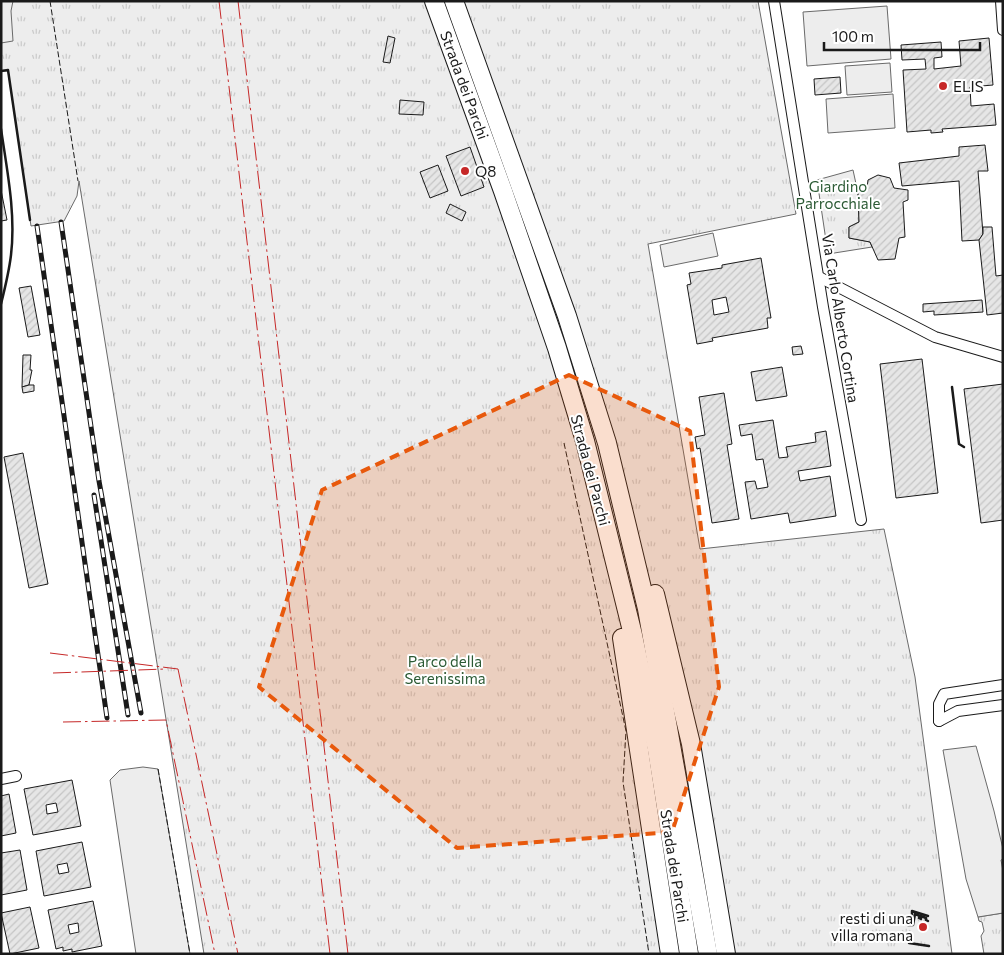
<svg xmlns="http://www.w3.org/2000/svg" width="1004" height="955" viewBox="0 0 1004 955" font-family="Commissioner,sans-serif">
<defs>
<pattern id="grass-tufts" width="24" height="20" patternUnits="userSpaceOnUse" patternTransform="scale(1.25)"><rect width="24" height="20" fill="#ededed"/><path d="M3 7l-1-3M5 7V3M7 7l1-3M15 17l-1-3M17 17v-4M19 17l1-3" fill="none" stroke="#cbcbcb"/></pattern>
<pattern id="building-hatch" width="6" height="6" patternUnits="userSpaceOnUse" patternTransform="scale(1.25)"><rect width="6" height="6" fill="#e6e6e6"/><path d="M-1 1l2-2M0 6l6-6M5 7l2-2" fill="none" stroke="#c5c5c5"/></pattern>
</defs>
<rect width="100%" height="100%" fill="#fff"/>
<g fill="url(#grass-tufts)" stroke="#6a6a6a">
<polygon points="1,1 758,1 796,214 648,244 700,549 884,529 915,677 952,954 204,954 79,181 77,196 64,221 31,226 8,71 1,71"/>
<polygon points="853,170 858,193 859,222 849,227 849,238 870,242 872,247 828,254 817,180"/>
<polygon points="1003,913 1003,954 984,954 981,936 984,931 982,922 979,921 978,917"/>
</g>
<g fill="#ededed" stroke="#6a6a6a">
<polygon points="1,1 13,1 11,11 13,41 1,43"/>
<polygon points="887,6 891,59 807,66 803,12"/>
<polygon points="890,63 892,92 847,95 845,66"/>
<polygon points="893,94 895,128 828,133 826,99"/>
<polygon points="713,233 718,256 664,267 660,245"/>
<polygon points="976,746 994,811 1003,849 1003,859 1001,860 1003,871 1003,913 978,917 966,879 943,750"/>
<polygon points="143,767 158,769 190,954 136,954 110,780 120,770"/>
</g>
<g fill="url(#building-hatch)" stroke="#1a1a1a" fill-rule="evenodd">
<polygon points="388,36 395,38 390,63 383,62"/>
<polygon points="989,38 993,85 970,87 971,106 994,104 996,125 942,129 943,132 931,133 931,130 907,132 903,70 926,69 925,59 902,60 901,45 941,42 942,57 934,58 934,69 961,66 959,41"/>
<polygon points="840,77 841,93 815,95 814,79"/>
<polygon points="400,100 424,102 423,115 399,114"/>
<polygon points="985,145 988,171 978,171 983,234 979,240 962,241 959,181 902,186 899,163 959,156 959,147"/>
<polygon points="470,147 484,187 461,196 446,156"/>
<polygon points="438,165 448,191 430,198 420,172"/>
<polygon points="878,175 890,178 894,188 908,190 908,200 903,202 905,237 899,238 895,259 878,260 870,242 849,238 849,227 859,222 858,193 867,188 868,180"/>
<polygon points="1,190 7,220 1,221"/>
<polygon points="450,204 466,212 462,221 446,213"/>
<polygon points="983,227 992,227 996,276 1003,275 1003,313 987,315 979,240 983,234"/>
<path d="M761,258l10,60h-4l1,10 -56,10 1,3 -16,3 -10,-59 4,-1 -2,-11 33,-5v-3zM726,297l3,15 -15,3 -2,-15z"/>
<polygon points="31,286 40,335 28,337 19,288"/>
<polygon points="982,300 983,312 934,315 934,311 923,312 923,304"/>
<polygon points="801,346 803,354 793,355 792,347"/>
<polygon points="23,355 31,355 30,370 32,370 29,385 22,387"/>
<polygon points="922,359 938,493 896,498 880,364"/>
<polygon points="782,367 787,396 756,401 751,372"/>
<polygon points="1003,384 1003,520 981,523 964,389"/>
<polygon points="29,385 34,385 34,391 23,393 22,387"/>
<polygon points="724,393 732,444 727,445 739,519 712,523 700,448 697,449 695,437 705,435 699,397"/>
<polygon points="773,420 779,458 788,457 786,447 816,442 815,433 826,431 831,466 798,471 800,481 830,476 836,516 790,523 788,513 751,519 745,482 755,481 757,489 768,487 763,459 756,460 752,434 741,436 739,425"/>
<polygon points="23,453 48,584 29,588 4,457"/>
<path d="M72,780l9,46 -48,9 -9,-46zM56,803l2,9 -11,2 -1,-9z"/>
<polygon points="9,794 16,833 1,836 1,796"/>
<path d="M82,842l9,45 -47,9 -8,-45zM67,863l2,9 -10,2 -2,-9z"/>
<polygon points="20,850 27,890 1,895 1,853"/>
<path d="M93,901l9,45 -30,6v-3l-9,2v-4l-7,2 -8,-39zM78,923l1,9 -9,2 -2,-9z"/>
<polygon points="30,907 39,948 10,954 1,913"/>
</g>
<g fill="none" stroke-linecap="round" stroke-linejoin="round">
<g stroke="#1a1a1a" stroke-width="12">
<g id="street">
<polyline points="774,1 823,307 861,520"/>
<polyline points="1001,1 1003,30"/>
<polyline points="819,277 935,337 1003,357"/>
<polyline points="939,721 939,704 944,694 1003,685"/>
<polyline points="939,721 958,711 1003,705"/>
<polyline points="1,779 16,776"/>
</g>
</g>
<g stroke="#1a1a1a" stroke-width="20">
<g id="highway">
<polyline points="434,1 503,191 557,348 585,441 633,635 657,750 689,954"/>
<polyline points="454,1 567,316 607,443 647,609 708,954"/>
<polyline points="655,594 691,744 726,954"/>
<polyline points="622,638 670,954"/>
</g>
</g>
<use href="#street" stroke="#fff" stroke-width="10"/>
<use href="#highway" stroke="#fff" stroke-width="18"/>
<g stroke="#1a1a1a" stroke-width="5">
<g id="rail">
<polyline points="61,222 99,481 141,713"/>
<polyline points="37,226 107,718"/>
<polyline points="94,495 128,715"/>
</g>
</g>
<use href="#rail" stroke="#fff" stroke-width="3" stroke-dasharray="9" stroke-linecap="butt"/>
<g stroke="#1a1a1a" stroke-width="1" stroke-dasharray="6 2.5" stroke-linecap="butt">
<polyline points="50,1 78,181"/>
<polyline points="564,443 626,731 623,782 649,954"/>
<polyline points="158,769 190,954"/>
</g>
<g stroke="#1a1a1a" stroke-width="2.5">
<polyline points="1,71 8,70 30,220"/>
<path d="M1,129c6,41 15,85 10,126 -2,17 -6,33 -10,49"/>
<polyline points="952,387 959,444 964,447"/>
<polyline points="912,918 912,911 928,916"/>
<polyline points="908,925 913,925 915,914 920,916 919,918 921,919 921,916 926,918 926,920 928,921"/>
<polyline points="912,936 910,936 909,943 929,946"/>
</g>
<g stroke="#c62828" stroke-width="1" stroke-dasharray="18 4 2.5 4" stroke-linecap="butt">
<polyline points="219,1 330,954"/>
<polyline points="238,1 348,954"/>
<polyline points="50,653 178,669"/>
<polyline points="178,669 238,954"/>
<polyline points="53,673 166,669"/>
<polyline points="63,722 166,720 215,954"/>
</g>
</g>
<path fill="#e8590c" fill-opacity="0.2" stroke="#e8590c" stroke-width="4" stroke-dasharray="10 6" stroke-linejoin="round" d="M569,375l121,56 29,256 -47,145 -215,16 -198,-161 63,-197z"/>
<g fill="#c62828" stroke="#fff" stroke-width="2">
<circle cx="943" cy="86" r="5"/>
<circle cx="465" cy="171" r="5"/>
<circle cx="923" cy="927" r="5"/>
</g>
<g text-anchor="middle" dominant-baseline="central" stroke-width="4" stroke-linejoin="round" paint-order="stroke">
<g font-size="15" fill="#1a1a1a" stroke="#fff">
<text transform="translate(465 85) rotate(70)">Strada dei Parchi</text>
<text transform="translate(841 318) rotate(81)">Via Carlo Alberto Cortina</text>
<text transform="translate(591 470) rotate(75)">Strada dei Parchi</text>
<text transform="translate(675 866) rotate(81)">Strada dei Parchi</text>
</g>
<g font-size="15" fill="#1a1a1a" stroke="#fff" text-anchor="start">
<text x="953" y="86">ELIS</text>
<text x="475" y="171">Q8</text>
<text x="913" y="918" text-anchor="end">resti di una<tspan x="913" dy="17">villa romana</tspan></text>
</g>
<g font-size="15" fill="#2b5a34" stroke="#fff">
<text x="838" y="186">Giardino<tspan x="838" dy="17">Parrocchiale</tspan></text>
<text x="445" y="661">Parco della<tspan x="445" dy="17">Serenissima</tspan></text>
</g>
</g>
<rect width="1004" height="955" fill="none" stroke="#1a1a1a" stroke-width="5"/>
<path d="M824 42v8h156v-8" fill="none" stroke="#1a1a1a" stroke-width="2.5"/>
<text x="832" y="42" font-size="15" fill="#1a1a1a" stroke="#ffffff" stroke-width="4" paint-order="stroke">100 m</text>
</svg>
